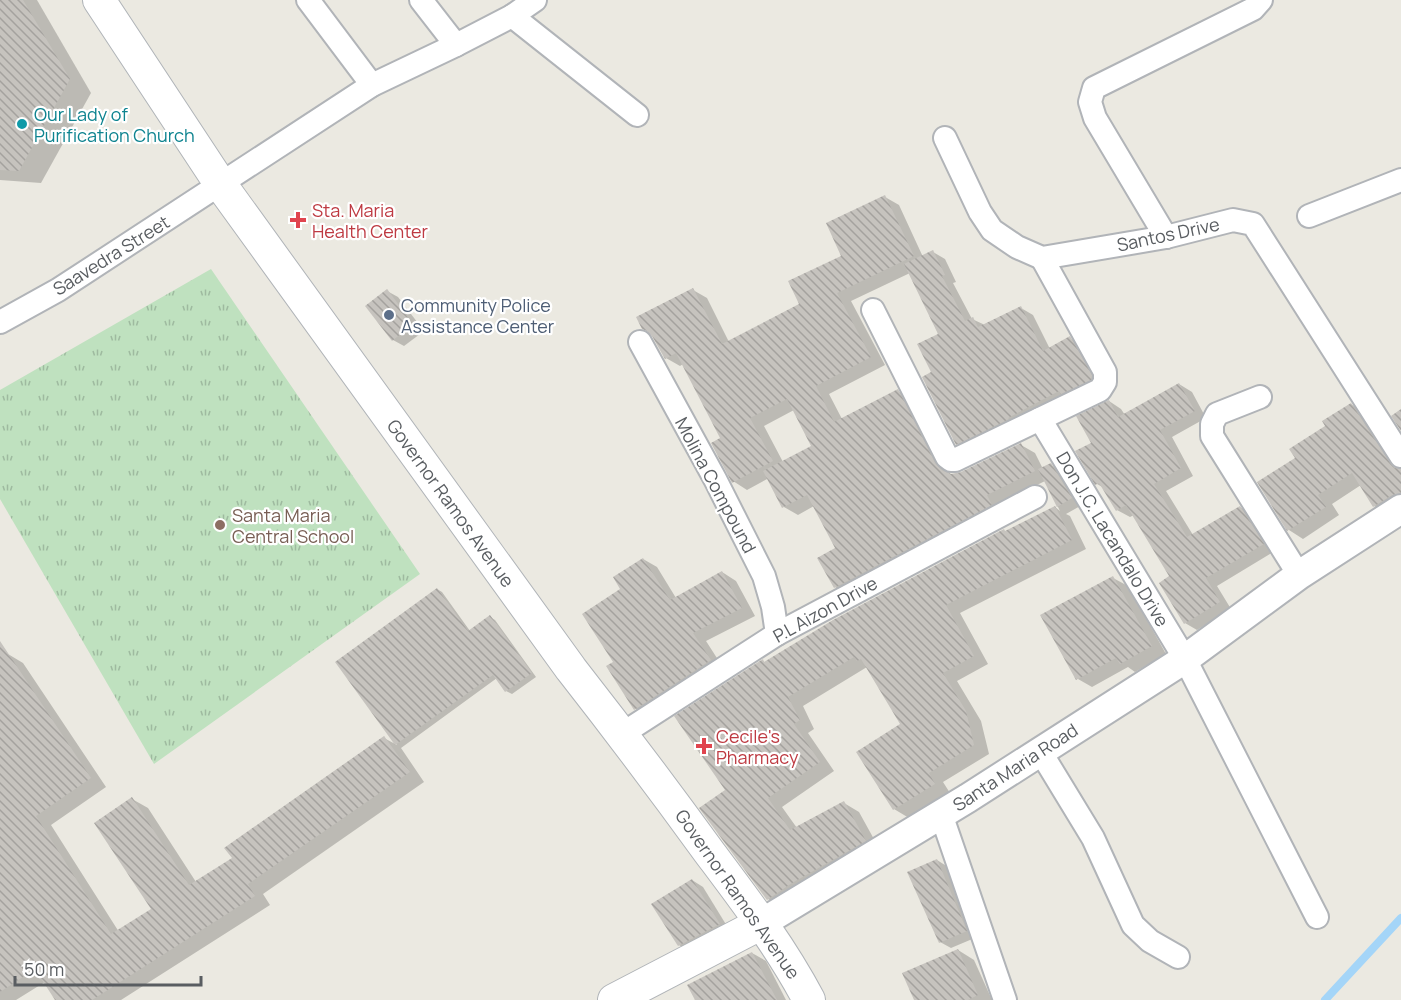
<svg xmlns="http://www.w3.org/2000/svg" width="1401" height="1000" viewBox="0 0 1401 1000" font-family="Manrope,sans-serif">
<defs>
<pattern id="grass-tufts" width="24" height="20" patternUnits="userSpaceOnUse" patternTransform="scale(1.5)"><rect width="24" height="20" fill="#bfe1bf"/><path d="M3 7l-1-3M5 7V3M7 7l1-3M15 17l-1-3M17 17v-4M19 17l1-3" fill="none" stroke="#9eba9f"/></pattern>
<pattern id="building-back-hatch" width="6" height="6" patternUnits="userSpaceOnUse" patternTransform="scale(1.5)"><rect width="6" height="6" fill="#c6c3be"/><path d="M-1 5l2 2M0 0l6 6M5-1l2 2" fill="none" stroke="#a4a29e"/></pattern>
</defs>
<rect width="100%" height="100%" fill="#ebe9e1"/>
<polygon fill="url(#grass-tufts)" points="211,269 420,574 154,764 0,499 0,390"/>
<g fill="#0003" fill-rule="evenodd">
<polygon points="0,0 37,0 91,93 41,183 0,180"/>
<path d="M885,197l14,8 24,52 10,-5 12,7 11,23 -3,1 19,36 13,6 36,-17 12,7 17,34 20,-11 12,7 21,38 -134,68 -12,-7 -24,-72 7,-37 -30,-62 -59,28 34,64 -56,29 13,25 56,-28 14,8 39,76 10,-1 60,-29 14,8 8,16 8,-4 11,6 20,34 -16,9 4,2 16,33 -126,64 28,51 -31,17 24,40 8,33 -46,28 7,11 -41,25 -15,-9 8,-84 -35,-58 -64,39 11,23 -6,4 26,38 -52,36 15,21 47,-25 15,9 21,38 -97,58 -15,-9 -67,-90 26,-18 36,-130 3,2 240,-131 49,-25 5,4 -15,-30 -44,22 -152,93 -14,-9 2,-38 -23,-43 -16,9 -14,-8 -15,-29 -22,12 -14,-9 -11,-43 -39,-74 -3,2 -14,-8 27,-68 14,8 22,44 72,-37 42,-49zM794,410l19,37 -30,15 -19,-36z"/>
<polygon points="387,291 398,297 424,331 404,346 393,340"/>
<polygon points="1179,384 1192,392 1206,418 1172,437 1193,476 1166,491 1193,535 1240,507 1252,515 1275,551 1217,586 1231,609 1197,630 1185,623 1171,577 1134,515 1130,517 1117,510 1104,488 1097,484 1093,444 1109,401 1121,409 1125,415"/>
<polygon points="1351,404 1366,413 1401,468 1401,508 1389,515 1374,506 1361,485 1332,504 1339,515 1303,539 1289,530 1297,459"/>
<polygon points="643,559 657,567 676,598 722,572 736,581 755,616 706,641 724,669 650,717 636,709 615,662 622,589"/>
<polygon points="1113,578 1128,586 1166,654 1135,672 1128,667 1092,687 1078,679"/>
<polygon points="437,589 442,592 470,631 490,617 495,620 536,677 512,694 506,691 497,678 401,748 424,782 263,894 270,905 121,1000 56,1000 45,982 16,1000 0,1000 0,659 8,654 23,663 106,787 51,825 119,932 153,910 132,799 148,808 196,882 234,858 384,738 397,745 337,662"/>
<polygon points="937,860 948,867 977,937 951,948 940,942"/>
<polygon points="692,880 703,887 730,931 690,952 679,945"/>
<polygon points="958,950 974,960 992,1000 915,1000"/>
<polygon points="752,953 766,961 786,1000 697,1000"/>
</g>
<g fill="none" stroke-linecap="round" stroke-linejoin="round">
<polyline stroke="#a4d5f8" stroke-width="8" points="1325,1000 1401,918"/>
</g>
<g fill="url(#building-back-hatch)">
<polygon points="0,0 23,0 70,79 19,171 0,170"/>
<polygon points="885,195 914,256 837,293 871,357 816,386 834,422 898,389 935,463 943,471 951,474 961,472 1021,443 1035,471 987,495 992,505 834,588 817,558 835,548 807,495 782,508 763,471 811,446 787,399 750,418 773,461 732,483 711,443 720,438 676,353 665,359 652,336 647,331 642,329 636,317 693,288 722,344 799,304 788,281 841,256 826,223"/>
<polygon points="933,250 945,275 942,276 965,321 973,317 978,327 1021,306 1043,351 1070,336 1092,375 1091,380 1061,394 1059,391 1008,418 1009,419 956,445 922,377 931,372 917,344 938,334 904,264"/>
<polygon points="387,289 413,324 392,341 365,306"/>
<polygon points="1179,383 1195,411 1160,430 1181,468 1154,484 1187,537 1240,506 1264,544 1206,578 1220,602 1184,624 1159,583 1169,576 1126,505 1116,511 1099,483 1095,485 1075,451 1091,443 1076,416 1109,400 1118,417"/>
<polygon points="1351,403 1390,463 1394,468 1401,469 1401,493 1392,495 1373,507 1352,473 1318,495 1326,507 1287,531 1257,482 1295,458 1289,449 1325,426 1322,421"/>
<polygon points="1401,409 1401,431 1391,416"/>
<polygon points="1051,463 1072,498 1057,507 1038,469"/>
<polygon points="1055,506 1072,540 946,605 974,656 943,673 966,711 974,745 929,773 935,784 893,810 856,752 900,724 861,659 857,661 854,657 788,697 800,720 794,724 820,762 768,798 790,830 844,801 866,841 792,883 767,900 699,808 725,790 674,716 763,659 764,662 833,620 1004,529 1005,531"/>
<polygon points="643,558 670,600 722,571 742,608 693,633 711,660 634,710 606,666 613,662 582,614 620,589 613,577"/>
<polygon points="1113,576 1152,646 1120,664 1116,658 1076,680 1040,615"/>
<polygon points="437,588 468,631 490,615 532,673 505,692 493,675 395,745 335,662"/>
<polygon points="0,641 91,778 36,816 111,934 151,909 94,823 132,797 189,885 232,858 224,848 384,736 410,772 248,884 255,896 92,1000 55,1000 35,969 0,992"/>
<polygon points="937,859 967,931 939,943 907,872"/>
<polygon points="692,879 720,924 678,946 651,904"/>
<polygon points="958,949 978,995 968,1000 914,1000 902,973"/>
<polygon points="752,952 777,1000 695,1000 687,985"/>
</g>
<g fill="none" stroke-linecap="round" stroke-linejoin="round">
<g stroke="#b1b4b8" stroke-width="26">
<g id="minor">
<polyline points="308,0 372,85"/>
<polyline points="421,0 456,45"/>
<polyline points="512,16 637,115"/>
<polyline points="945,138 980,212 992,230 1017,247 1042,258 1166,237 1233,220 1253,224 1401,456"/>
<polyline points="1309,216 1401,180"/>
<polyline points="1166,237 1095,118 1090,102 1094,88 1253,9 1261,0"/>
<polyline points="873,310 947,457 951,460 955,460 1100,390 1105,382 1105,372 1042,258"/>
<polyline points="0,322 58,290 372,85 456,45 512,16 535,0"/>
<polyline points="640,342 715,479 764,576 773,607 777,634"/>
<polyline points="1260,397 1217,414 1212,424 1212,436 1299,575"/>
<polyline points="1040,419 1185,659 1317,917"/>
<polyline points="622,734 777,634 1035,497"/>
<polyline points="1040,751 1093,838 1133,925 1150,941 1178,957"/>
<polyline points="941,814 1005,1000"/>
</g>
</g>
<g stroke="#b1b4b8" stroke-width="32">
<polyline id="tertiary" points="762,923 968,798 1185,659 1299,575 1401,509"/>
</g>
<g stroke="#b0b4b8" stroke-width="34">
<g id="secondary">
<path d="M99,0l122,185 350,484c47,60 93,121 138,183 36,48 72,95 100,148"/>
<polyline points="614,1000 762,923"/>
</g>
</g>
<use href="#minor" stroke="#fff" stroke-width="22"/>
<use href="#tertiary" stroke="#fff" stroke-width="28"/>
<use href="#secondary" stroke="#fff" stroke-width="32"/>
</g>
<circle fill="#0f9aa8" stroke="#fff" stroke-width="2" cx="22" cy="124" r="6"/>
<g fill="#e0444e" stroke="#fff" stroke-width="2">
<path d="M295 211h6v6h6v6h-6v6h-6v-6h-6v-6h6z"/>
<path d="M701 737h6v6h6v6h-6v6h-6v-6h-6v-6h6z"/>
</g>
<circle fill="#5c6f8a" stroke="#fff" stroke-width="2" cx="389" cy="315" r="6"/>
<circle fill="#8d6e63" stroke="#fff" stroke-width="2" cx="220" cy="525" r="6"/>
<g text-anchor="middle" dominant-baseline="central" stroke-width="4.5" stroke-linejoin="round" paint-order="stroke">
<g font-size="18" fill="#0d838f" stroke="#fff" text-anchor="start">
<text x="34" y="114">Our Lady of<tspan x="34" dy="21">Purification Church</tspan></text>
</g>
<g font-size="18" fill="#be3a42" stroke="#fff" text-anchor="start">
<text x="312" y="210">Sta. Maria<tspan x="312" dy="21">Health Center</tspan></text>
<text x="716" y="736">Cecile's<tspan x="716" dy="21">Pharmacy</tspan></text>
</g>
<g font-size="18" fill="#595d61" stroke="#fff">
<text transform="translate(1168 234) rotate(-12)">Santos Drive</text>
<text transform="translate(111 255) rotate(-32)">Saavedra Street</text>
<text transform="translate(716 485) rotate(62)">Molina Compound</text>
<text transform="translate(451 503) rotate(54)">Governor Ramos Avenue</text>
<text transform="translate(1113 539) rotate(59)">Don J.C. Lacandalo Drive</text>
<text transform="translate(825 609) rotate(-29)">P.L Aizon Drive</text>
<text transform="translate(1015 767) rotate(-33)">Santa Maria Road</text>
<text transform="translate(738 894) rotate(55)">Governor Ramos Avenue</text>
</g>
<g font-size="18" fill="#4e5e75" stroke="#fff" text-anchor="start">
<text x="401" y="305">Community Police<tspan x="401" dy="21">Assistance Center</tspan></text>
</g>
<g font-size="18" fill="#785e54" stroke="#fff" text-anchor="start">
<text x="232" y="515">Santa Maria<tspan x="232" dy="21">Central School</tspan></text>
</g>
</g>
<path d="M15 976v9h186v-9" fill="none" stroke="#595d61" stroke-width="3"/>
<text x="24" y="976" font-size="18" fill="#595d61" stroke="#ffffff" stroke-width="4.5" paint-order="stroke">50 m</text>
</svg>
